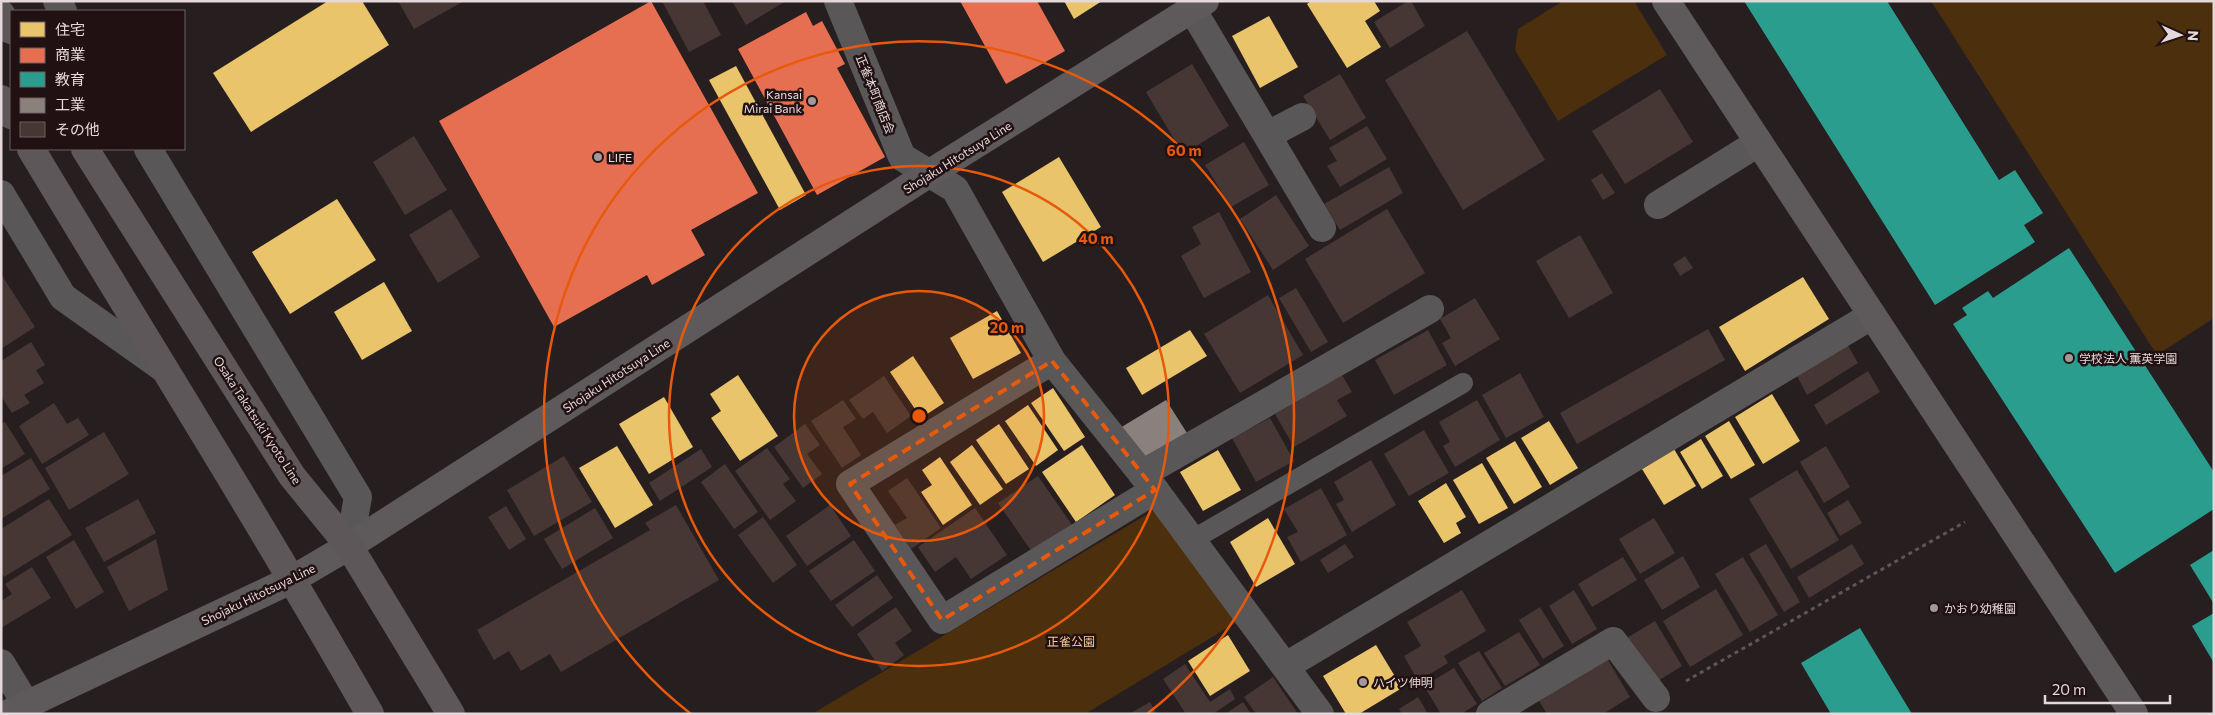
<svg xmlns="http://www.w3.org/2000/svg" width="2215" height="715" viewBox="0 0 2215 715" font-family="Commissioner,'Noto Sans JP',sans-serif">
<rect width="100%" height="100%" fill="#271e1f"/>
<g fill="#4c2f0c">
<polygon points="1563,1 1634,1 1667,55 1558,121 1515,50 1518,29"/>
<polygon points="1931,1 2214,1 2214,318 2157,355"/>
<polygon points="1156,509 1237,622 1085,714 812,714"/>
</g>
<g fill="#e9c46a">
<polygon points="328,1 362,1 389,45 251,132 213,73"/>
<polygon points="1064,1 1102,1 1074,19"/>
<polygon points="1311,1 1374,1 1380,11 1365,21 1381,47 1347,68 1307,4"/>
<polygon points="1269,16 1298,67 1260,88 1232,36"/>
<polygon points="736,66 806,195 780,210 709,80"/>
<polygon points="1059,157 1101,227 1043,262 1002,192"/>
<polygon points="337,199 376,260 290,314 252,252"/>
<polygon points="1803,277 1829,319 1745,371 1719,327"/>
<polygon points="384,282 412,331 362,360 334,312"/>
<polygon points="997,311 1021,353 973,379 950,338"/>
<polygon points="1190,330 1207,356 1142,395 1126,368"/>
<polygon points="913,356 944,403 921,418 890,372"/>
<polygon points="738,375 778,436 740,461 711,418 721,411 710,394"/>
<polygon points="1053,388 1085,437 1064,451 1031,403"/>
<polygon points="1772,394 1800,441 1763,464 1735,417"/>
<polygon points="664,397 693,447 649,474 619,424"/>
<polygon points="1028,405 1058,450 1036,466 1005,421"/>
<polygon points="1549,421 1578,468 1550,485 1521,438"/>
<polygon points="1729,421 1755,465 1731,479 1705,436"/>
<polygon points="999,424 1029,469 1006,484 976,440"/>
<polygon points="1701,439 1723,476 1702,489 1680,452"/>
<polygon points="1515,441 1542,487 1514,504 1486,458"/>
<polygon points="972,445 1003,489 980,505 950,462"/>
<polygon points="1082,445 1115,495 1076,522 1042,472"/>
<polygon points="617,446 653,505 615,528 579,468"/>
<polygon points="1674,449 1696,486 1664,505 1642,469"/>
<polygon points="1218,450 1241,490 1203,511 1180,472"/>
<polygon points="940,457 972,505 943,525 921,492 932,485 922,470"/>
<polygon points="1482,463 1508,508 1479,524 1453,480"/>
<polygon points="1446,483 1466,517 1456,523 1461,533 1444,543 1418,501"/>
<polygon points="1268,518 1295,564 1256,587 1230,542"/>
<polygon points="1228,635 1250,671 1210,696 1188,661"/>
<polygon points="1376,645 1402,688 1359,714 1346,714 1323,676"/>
</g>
<g fill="#e76f51">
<polygon points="651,1 758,193 691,230 705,255 652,285 647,275 554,327 439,121"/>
<polygon points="960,1 1037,1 1065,51 1006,84"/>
<polygon points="806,12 813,26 822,21 845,64 837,68 885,157 817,195 738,49"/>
</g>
<g fill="#2a9d8f">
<polygon points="1744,1 1887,1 1999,180 2015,170 2043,213 2024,225 2035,242 1935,305"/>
<polygon points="2069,248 2214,472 2214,509 2115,573 1953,324 1967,315 1962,308 1988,291 1993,298"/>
<polygon points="2214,550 2214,604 2190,565"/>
<polygon points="2214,613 2214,663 2192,626"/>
<polygon points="1860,628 1912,714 1831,714 1801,663"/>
</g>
<polygon fill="#8a817c" points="1166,400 1187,433 1141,461 1120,428"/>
<g fill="#463734">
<polygon points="398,1 464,1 414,29"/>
<polygon points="662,1 703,1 721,35 689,52"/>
<polygon points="732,1 786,1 746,25"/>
<polygon points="1408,1 1411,1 1425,26 1390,48 1374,22"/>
<polygon points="1467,31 1545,160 1463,210 1385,80"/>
<polygon points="1192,64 1229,126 1183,154 1146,92"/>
<polygon points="1340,74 1366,118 1330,140 1303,96"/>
<polygon points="1660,89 1693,142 1625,184 1592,131"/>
<polygon points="1367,126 1387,159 1340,187 1327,166 1337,161 1329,148"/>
<polygon points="414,136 447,190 405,215 373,162"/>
<polygon points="1244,142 1269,185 1231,207 1205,165"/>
<polygon points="1389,167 1403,193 1340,230 1324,204"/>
<polygon points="1602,173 1615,193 1603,200 1591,180"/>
<polygon points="1276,195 1309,246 1273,270 1240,219"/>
<polygon points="451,209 480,257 438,283 409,235"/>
<polygon points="1387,209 1425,273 1343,323 1305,259"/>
<polygon points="1219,212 1251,272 1204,298 1181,256 1201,244 1192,227"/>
<polygon points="1580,235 1613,293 1569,318 1536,261"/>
<polygon points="1685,256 1693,268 1680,276 1673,264"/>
<polygon points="1,274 35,327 1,349"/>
<polygon points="1296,288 1328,342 1311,352 1279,298"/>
<polygon points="1268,295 1303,355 1240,393 1204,334"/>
<polygon points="1475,298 1500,339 1455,366 1442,343 1451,338 1440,319"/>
<polygon points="1708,329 1725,360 1577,444 1560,413"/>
<polygon points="1428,330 1447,365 1394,395 1375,360"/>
<polygon points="31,342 45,365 36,370 44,383 24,395 30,403 12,413 1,396 1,361"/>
<polygon points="1847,344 1858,363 1807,395 1797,376"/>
<polygon points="1868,371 1880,392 1826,425 1814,405"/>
<polygon points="1520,373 1544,417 1506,438 1482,395"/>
<polygon points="1342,375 1352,392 1337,400 1347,416 1294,447 1275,414"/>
<polygon points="884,376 911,416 887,433 873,412 863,419 849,400"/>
<polygon points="843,400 856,419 843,427 861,455 842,468 811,421"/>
<polygon points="1477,400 1500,440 1455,467 1443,446 1450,442 1439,422"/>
<polygon points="54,403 67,424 78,418 89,435 42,464 19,426"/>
<polygon points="1270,418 1294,461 1256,482 1232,438"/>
<polygon points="5,422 25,454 1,469 1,424"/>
<polygon points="805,424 820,445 807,454 822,474 803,488 774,447"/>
<polygon points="1424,430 1449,473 1409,496 1384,454"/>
<polygon points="104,432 129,474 69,510 45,468"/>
<polygon points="1826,446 1850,487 1824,503 1800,462"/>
<polygon points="767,448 790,479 783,484 796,501 770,520 735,471"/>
<polygon points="701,449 712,467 660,501 649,483"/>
<polygon points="564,456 592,502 534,536 507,490"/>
<polygon points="31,458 50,489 1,519 1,476"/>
<polygon points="1371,460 1396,505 1352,532 1336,504 1344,500 1334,482"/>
<polygon points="725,464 758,512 734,529 701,482"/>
<polygon points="1797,470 1839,540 1791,569 1749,499"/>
<polygon points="1038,476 1072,525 1032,552 998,503"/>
<polygon points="907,478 941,528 911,549 895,525 907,518 888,491"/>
<polygon points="1321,488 1347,535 1301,562 1287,537 1298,532 1284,509"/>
<polygon points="49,499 72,535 4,577 1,572 1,529"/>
<polygon points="138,499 156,533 104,562 85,528"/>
<polygon points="1848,500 1862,523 1840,536 1827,513"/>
<polygon points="676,505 719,580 561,672 550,654 521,671 509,651 494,660 477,630 650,530 645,523"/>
<polygon points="830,505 851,536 807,566 786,536"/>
<polygon points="506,506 526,539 509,550 488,517"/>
<polygon points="595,508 613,538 562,569 544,539"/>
<polygon points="975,508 1007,555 971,579 956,557 935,572 918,547"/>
<polygon points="763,517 797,565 773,583 738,535"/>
<polygon points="1654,518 1675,553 1640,574 1619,539"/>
<polygon points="156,539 168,590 129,611 107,567"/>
<polygon points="74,540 104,592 76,609 46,557"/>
<polygon points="854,540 875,571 831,601 809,571"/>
<polygon points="1345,544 1354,557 1328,573 1320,560"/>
<polygon points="1766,544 1800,602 1784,612 1749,554"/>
<polygon points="1852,544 1864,564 1809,598 1797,577"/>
<polygon points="1683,556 1700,587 1662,610 1644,580"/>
<polygon points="1623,557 1637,580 1592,607 1578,584"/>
<polygon points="1743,557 1778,615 1750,632 1715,574"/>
<polygon points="32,567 51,598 1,628 1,601 12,594 5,584"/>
<polygon points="877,575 893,598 852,627 835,605"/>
<polygon points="1716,589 1743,635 1690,667 1663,621"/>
<polygon points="1462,590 1486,631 1444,656 1448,663 1418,681 1404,656 1421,646 1407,622"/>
<polygon points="1574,590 1597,629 1572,644 1549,606"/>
<polygon points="896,607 912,631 895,643 904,655 882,671 857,634"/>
<polygon points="1540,607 1564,646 1543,659 1519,620"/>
<polygon points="1655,621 1682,666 1653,684 1625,639"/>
<polygon points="1519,632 1540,665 1505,686 1484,653"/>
<polygon points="1479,651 1502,688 1482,701 1458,663"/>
<polygon points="1608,660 1630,697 1603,714 1547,714 1539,701"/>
<polygon points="1185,664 1210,702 1230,689 1235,699 1213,714 1186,714 1163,679"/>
<polygon points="1454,668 1477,704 1461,714 1441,714 1424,686"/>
<polygon points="1273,677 1298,714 1256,714 1244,697"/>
<polygon points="1418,697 1428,714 1402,714 1399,709"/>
<polygon points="1150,702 1157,714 1129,714"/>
<polygon points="1243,702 1251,714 1225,714"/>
</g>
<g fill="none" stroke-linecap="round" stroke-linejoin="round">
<polyline stroke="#5c5758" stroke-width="3" stroke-dasharray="4 4" stroke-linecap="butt" points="1686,681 1965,522"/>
<polyline stroke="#5a5758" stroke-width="20" points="1192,540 1463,383"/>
<g stroke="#5a5758" stroke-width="28">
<polyline points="57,1 63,11"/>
<polyline points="838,1 902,157 955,189 1052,361 1155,490 1320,714"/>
<polyline points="1192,9 1322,228"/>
<polyline points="1268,135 1302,117"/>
<polyline points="148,149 358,497 349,546"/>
<polyline points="1,194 63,297 163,368"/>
<polyline points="1658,205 1758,143"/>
<polyline points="1052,361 850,484 942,620 1155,490"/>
<polyline points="1142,474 1430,309"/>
<polyline points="1,663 26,704"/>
<polyline points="1286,666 1871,316"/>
<polyline points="1490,714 1613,641 1656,698"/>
</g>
<g stroke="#5e595a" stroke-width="28">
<polyline points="1666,1 2134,714"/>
<polyline points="7,714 293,579 349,546 930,173 1205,1"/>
</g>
<g stroke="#5d5759" stroke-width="28">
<polyline points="1,14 11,30"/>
<polyline points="1,99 11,115"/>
<path d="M31,149c113,188 230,374 339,565"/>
<polyline points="85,149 292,476 349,546 451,714"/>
</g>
</g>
<path fill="none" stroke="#e8590c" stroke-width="4" stroke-dasharray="10 6" stroke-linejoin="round" d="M1052,361l103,129 -213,130 -92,-136z"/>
<circle cx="919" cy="416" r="125" fill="#e8590c" fill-opacity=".12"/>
<g fill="none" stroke="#e8590c" stroke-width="2.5">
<circle cx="919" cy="416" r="125"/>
<circle cx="919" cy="416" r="250"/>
<path d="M691 714A375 375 0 1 1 1147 714"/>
</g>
<g fill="#a29799" stroke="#211113" stroke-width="2">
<circle cx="812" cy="101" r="5"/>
<circle cx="598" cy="157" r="5"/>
<circle cx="2069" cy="358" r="5"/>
<circle cx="1934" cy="608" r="5"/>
<circle cx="1363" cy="682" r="5"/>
</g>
<g text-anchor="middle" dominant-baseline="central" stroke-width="5" stroke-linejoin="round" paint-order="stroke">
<g font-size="12" fill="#e5d8da" stroke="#211113" text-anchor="start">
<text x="802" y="94" text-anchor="end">Kansai<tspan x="802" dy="14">Mirai Bank</tspan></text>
<text x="608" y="157">LIFE</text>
<text x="2079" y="358">学校法人 薫英学園</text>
<text x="1944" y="608">かおり幼稚園</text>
<text x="1373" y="682">ハイツ伸明</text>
</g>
<g font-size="12" fill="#e5d8da" stroke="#211113">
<text transform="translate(876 94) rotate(68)">正雀本町商店会</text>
<text transform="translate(957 157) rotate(-32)">Shojaku Hitotsuya Line</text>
<text transform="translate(616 375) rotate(-33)">Shojaku Hitotsuya Line</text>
<text transform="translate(258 420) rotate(57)">Osaka Takatsuki Kyoto Line</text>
<text transform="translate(258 594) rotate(-26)">Shojaku Hitotsuya Line</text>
</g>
<g font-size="12" fill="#fbc997" stroke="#211113">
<text x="1071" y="641">正雀公園</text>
</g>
</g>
<circle cx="919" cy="416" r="8" fill="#e8590c" stroke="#211113" stroke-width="2.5"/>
<g font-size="15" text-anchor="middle" font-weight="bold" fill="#e8590c" stroke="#211113" stroke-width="5" stroke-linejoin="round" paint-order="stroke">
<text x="1184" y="156">60 m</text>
<text x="1096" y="244">40 m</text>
<text x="1007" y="333">20 m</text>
</g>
<rect width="2215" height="715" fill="none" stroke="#e5d8da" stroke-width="5"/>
<rect x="10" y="10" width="175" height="140" fill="#211113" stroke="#6f6163"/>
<rect x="20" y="22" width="25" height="15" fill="#e9c46a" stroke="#6f6163"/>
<text x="55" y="35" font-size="15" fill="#e5d8da">住宅</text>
<rect x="20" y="48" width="25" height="15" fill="#e76f51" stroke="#6f6163"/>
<text x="55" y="60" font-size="15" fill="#e5d8da">商業</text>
<rect x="20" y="72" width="25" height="15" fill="#2a9d8f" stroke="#6f6163"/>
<text x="55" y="85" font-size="15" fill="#e5d8da">教育</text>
<rect x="20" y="98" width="25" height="15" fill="#8a817c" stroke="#6f6163"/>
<text x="55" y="110" font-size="15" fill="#e5d8da">工業</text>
<rect x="20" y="122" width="25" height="15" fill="#463734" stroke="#6f6163"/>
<text x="55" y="135" font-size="15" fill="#e5d8da">その他</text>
<g transform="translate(2180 35) rotate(93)" stroke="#211113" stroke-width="4" paint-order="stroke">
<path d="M0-4L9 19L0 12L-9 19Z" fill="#e5d8da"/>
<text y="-8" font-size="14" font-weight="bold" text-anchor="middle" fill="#e5d8da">N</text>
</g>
<path d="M2045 695v8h125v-8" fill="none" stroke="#e5d8da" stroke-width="2.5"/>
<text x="2052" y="695" font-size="15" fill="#e5d8da" stroke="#211113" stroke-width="4" paint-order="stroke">20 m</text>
</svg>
